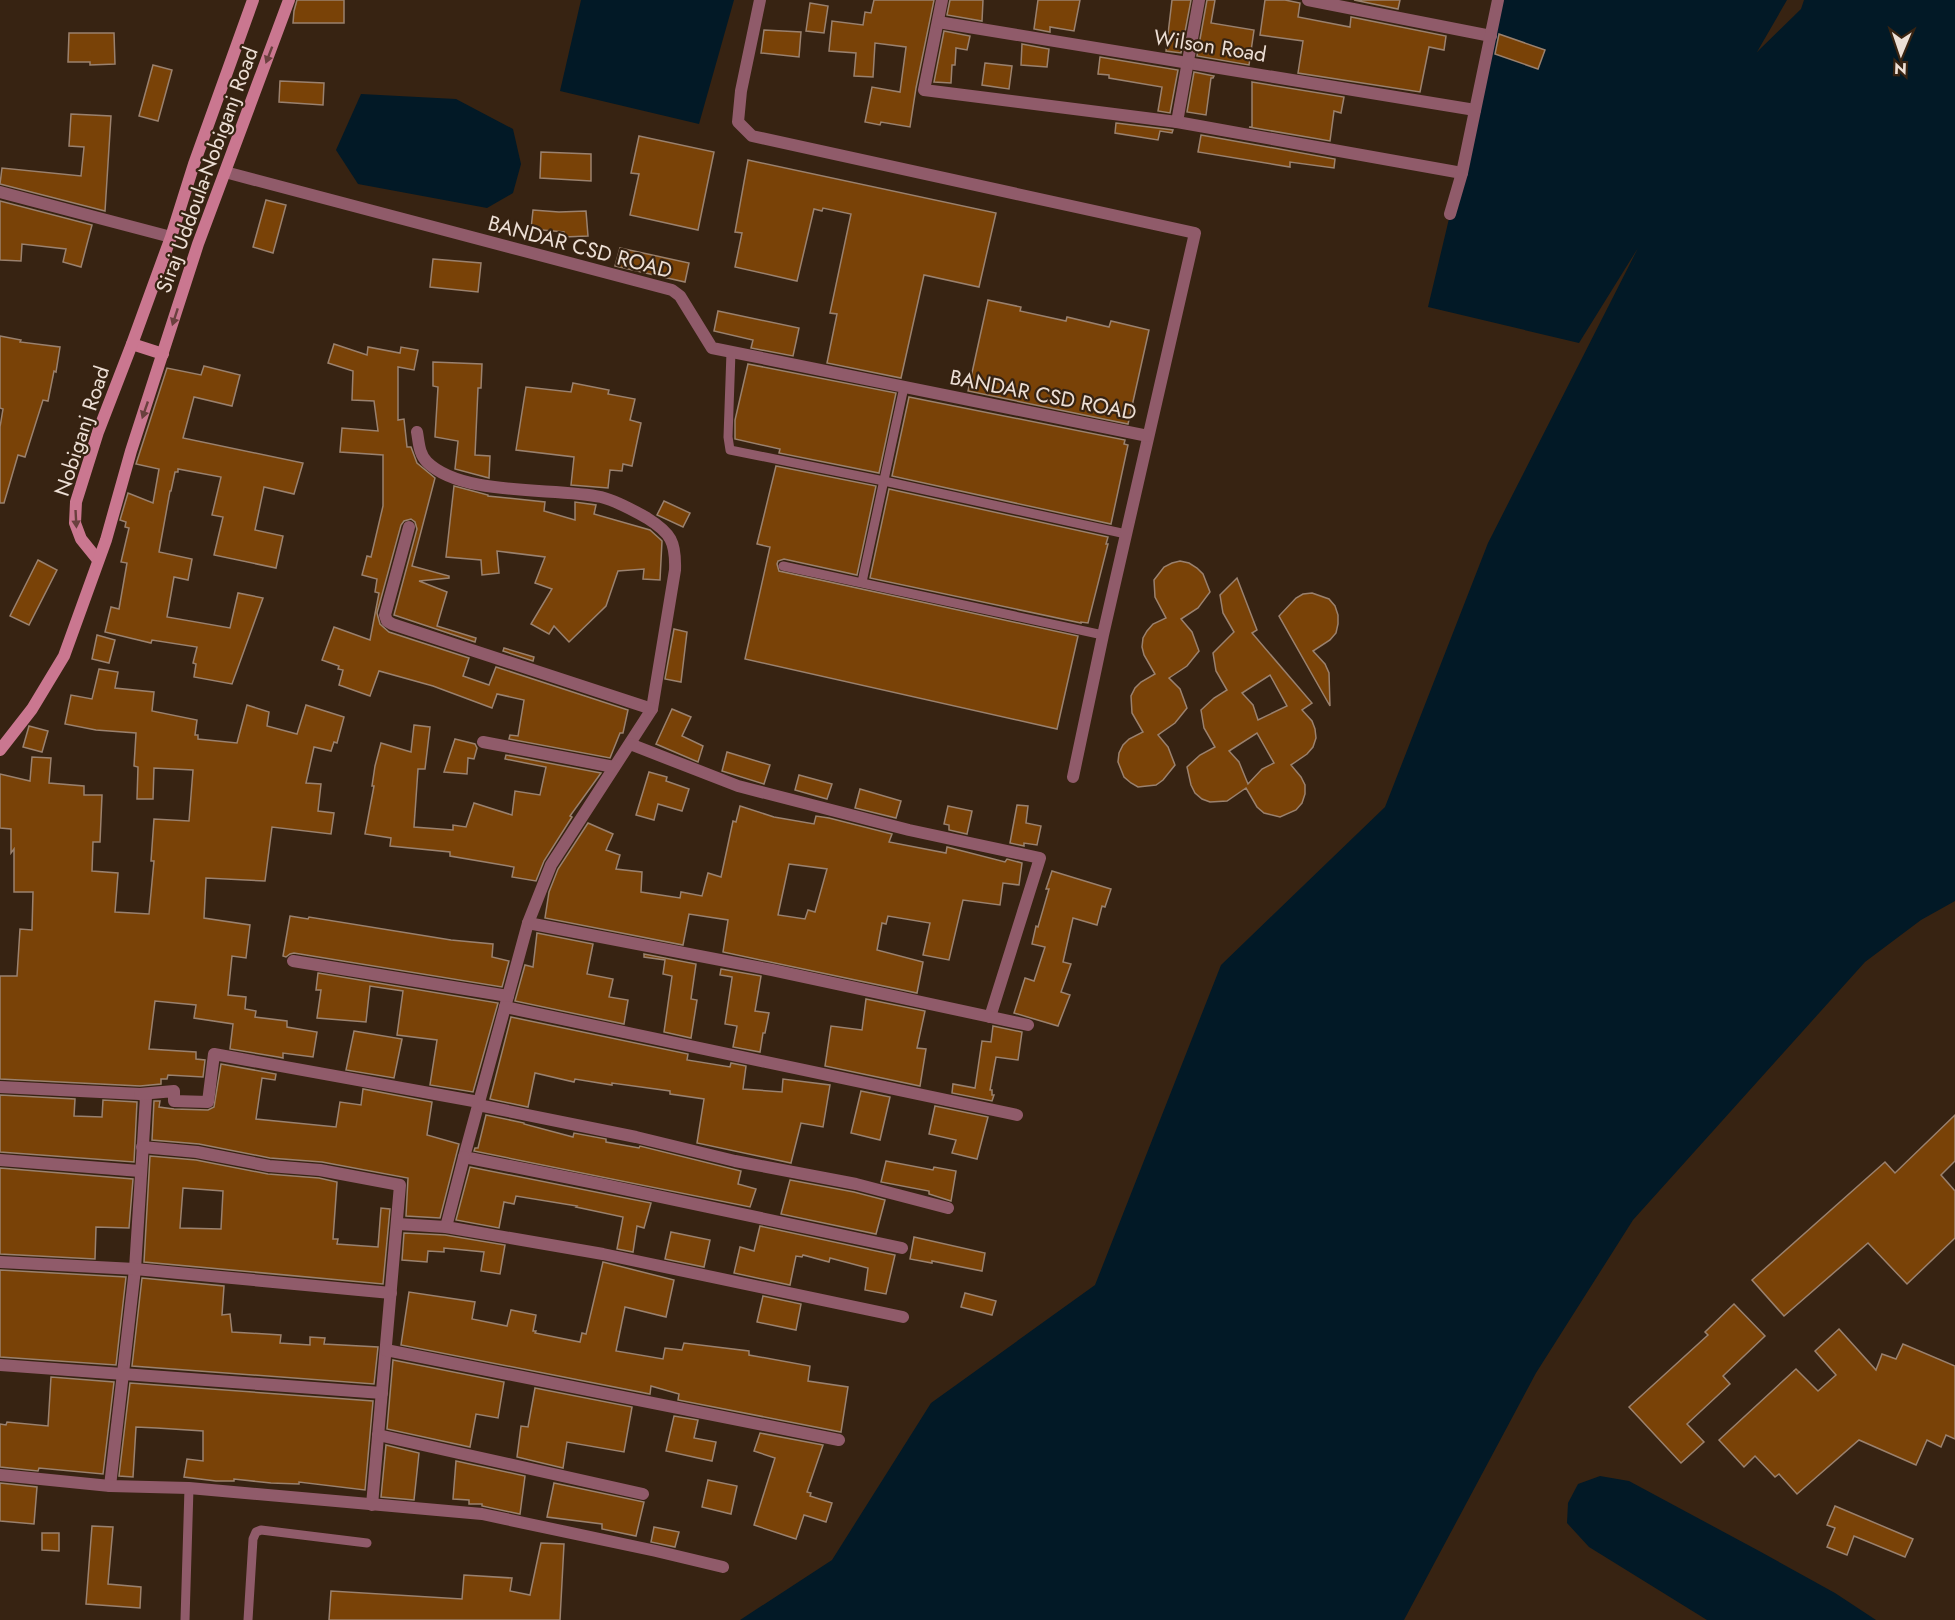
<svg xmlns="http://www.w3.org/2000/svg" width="1955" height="1620" viewBox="0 0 1955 1620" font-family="Jost,sans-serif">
<rect width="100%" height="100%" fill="#372312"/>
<g fill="#021926">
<polygon points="581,0 734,0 699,124 560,91"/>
<polygon points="1501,0 1787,0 1757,52 1801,9 1804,0 1955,0 1955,901 1921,920 1865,962 1633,1220 1536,1373 1404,1620 740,1620 832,1560 931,1403 1095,1285 1221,965 1385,807 1488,543 1638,248 1579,343 1428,307"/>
<polygon points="361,94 456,99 513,129 521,164 513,193 487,208 358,184 336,150"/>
<polygon points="1600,1476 1629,1481 1761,1552 1835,1593 1876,1620 1707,1620 1589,1547 1567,1523 1568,1503 1578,1484"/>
</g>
<g fill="#794207" stroke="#9a816e" stroke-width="1.5" fill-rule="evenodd">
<polygon points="297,0 344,0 344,23 293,23 294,11"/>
<polygon points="874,0 934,0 916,88 910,127 881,122 880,125 865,122 872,87 900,92 906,47 875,43 873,77 854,76 856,53 829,51 832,21 863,25 865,12 871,13"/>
<polygon points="950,0 983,0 982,21 947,15"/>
<polygon points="1038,0 1080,0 1074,31 1050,27 1050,32 1034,29"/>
<polygon points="1172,0 1191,0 1181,53 1166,51"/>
<polygon points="1207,0 1215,0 1211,23 1254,30 1249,65 1197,56"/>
<polygon points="1265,0 1285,0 1300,3 1298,17 1350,27 1351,17 1446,36 1444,50 1429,47 1420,92 1298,73 1303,41 1260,35"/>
<polygon points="1354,0 1400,0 1398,9"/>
<polygon points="810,3 828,6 824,33 806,31"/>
<polygon points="764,30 801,32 799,57 761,53"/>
<polygon points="944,31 970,36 967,50 956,48 955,65 952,65 951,83 934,82"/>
<polygon points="69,33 114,33 115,64 90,65 90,62 68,62"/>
<polygon points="1499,34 1545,50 1538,69 1495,54"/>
<polygon points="1022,44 1049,49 1047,67 1021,65"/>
<polygon points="1100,57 1178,70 1170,113 1158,111 1162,87 1109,78 1109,75 1098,74"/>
<polygon points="985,63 1012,66 1009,89 982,85"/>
<polygon points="153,65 172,70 158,121 139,116"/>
<polygon points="1194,72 1214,76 1213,78 1211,78 1206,115 1187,112"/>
<polygon points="280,81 324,83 323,105 279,102"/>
<polygon points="1252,82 1344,97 1341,113 1334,111 1330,141 1249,127 1252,127"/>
<polygon points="71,114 111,116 105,211 0,184 2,168 81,176 84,147 69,146"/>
<polygon points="1116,123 1173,130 1172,133 1160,131 1158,140 1115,133"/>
<polygon points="1201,135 1335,159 1334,168 1290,162 1290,167 1198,152"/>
<polygon points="639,136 714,152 698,230 630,215 639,174 631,173"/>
<polygon points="541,152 591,154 591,181 540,178"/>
<polygon points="748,160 996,213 979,287 924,275 901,378 827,363 837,314 830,313 851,214 823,208 822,211 814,209 797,281 735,267 742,233 735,232"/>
<polygon points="266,200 286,205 273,253 253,247"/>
<polygon points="0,201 92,225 81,267 63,262 66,249 22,244 21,261 0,260"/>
<polygon points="533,210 559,212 586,211 588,236 564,237 564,232 531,229"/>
<polygon points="620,248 689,263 685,282 615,266"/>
<polygon points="433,259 481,263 478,292 430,287"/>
<polygon points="988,300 1021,307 1020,311 1066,321 1067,317 1109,327 1111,321 1149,330 1128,424 968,391"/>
<polygon points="718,311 799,328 793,356 751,348 753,340 714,331"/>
<polygon points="0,336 21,340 20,342 60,347 56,372 54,371 48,401 43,400 25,457 18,455 4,503 0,503 0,427 3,409 0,408"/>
<polygon points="334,344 367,355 368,347 400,353 401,347 418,350 414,370 398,367 398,420 404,419 407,447 411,447 417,463 435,478 412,566 449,576 449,578 419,581 447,592 437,626 476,638 475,642 394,615 417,529 415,522 411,519 404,521 401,525 377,613 380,624 389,632 469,658 463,676 489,685 496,667 628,710 623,733 620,733 610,758 509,739 510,735 518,736 524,700 497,694 492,708 433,686 379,671 370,696 339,685 343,670 338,669 339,666 322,660 334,627 370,640 379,593 375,592 377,579 362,575 367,556 371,557 383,506 383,455 340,452 342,428 378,431 374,401 352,400 353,371 328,363"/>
<polygon points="433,362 482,364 481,388 478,388 475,455 490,456 489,478 455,469 458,441 435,437 438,387 433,386"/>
<polygon points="748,364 896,393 879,473 779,453 780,449 735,439 735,420"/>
<polygon points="204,366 240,375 232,406 194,397 183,438 303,463 294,494 264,487 255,530 283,536 276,568 214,555 223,517 212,515 221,477 178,469 178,472 175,472 171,491 170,491 159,552 192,559 188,580 174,577 167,617 230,628 238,593 263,598 232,684 194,677 196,664 193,663 197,647 152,640 151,643 105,632 111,607 119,609 127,563 121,562 129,528 125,527 126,522 120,520 128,493 153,503 159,469 136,464 167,368 201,375"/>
<polygon points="573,383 609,390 608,394 635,399 630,420 641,423 632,466 623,464 622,471 610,470 608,488 571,485 574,457 516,450 526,387 571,392"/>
<polygon points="909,397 1125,440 1124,444 1128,445 1111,524 892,476"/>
<polygon points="776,466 876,486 857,575 784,559 778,561 777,564 779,571 1078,636 1057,729 745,659 770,547 757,544"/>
<polygon points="454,486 488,495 488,496 545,502 544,511 575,520 575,502 596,505 594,514 650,530 660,539 662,541 660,580 643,579 644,569 618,571 606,606 569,642 554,626 549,634 531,624 552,589 535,583 545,557 497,551 499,573 482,575 481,560 446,557"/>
<polygon points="889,489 1108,537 1106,544 1108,544 1088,623 1081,622 1081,623 870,578"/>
<polygon points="664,501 690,513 683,527 657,515"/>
<polygon points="38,560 57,570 29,625 10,616"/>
<polygon points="1180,561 1189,563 1197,568 1203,574 1210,592 1198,608 1181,619 1192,632 1199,651 1187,666 1169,678 1180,689 1187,708 1175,723 1158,735 1168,747 1175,765 1163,780 1156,785 1138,787 1131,783 1124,777 1118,762 1119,753 1123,745 1129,739 1143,732 1132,713 1131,696 1135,688 1141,682 1155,674 1144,655 1142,647 1143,638 1147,631 1153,624 1166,618 1155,597 1154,580 1164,567 1172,563"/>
<path d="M1237,578l20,52 -5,3 60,70 -10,7 10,11 3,8 1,9 -3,9 -6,7 -16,11 10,12 4,8v9l-3,9 -6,7 -16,7 -16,-4 -7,-6 -11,-19 -19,13 -17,1 -8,-3 -7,-6 -4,-8 -4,-18 13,-12 15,-8 -11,-19 -3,-18 13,-12 13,-8 -11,-19 -3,-18 21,-21 -11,-19 -3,-18zM1270,675l17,31 -29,14 -5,-15 -11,-12zM1257,733l17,30 -12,6 -14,15 -9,-22 -10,-11z"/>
<polygon points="1312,593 1329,599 1335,606 1338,615 1338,624 1336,633 1330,640 1313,651 1325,664 1329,673 1330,706 1279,616 1296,598 1303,594"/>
<polygon points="674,629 687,632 681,682 665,679"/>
<polygon points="97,635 115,640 109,663 92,659"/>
<polygon points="504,648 534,657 533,661 503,651"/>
<polygon points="99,669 118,672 115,688 154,692 152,711 197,720 195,735 198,735 198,739 237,743 247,705 269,712 267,726 297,734 306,705 344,717 337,743 334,742 331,751 314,747 306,783 321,784 318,811 334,813 331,834 272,827 265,881 206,878 204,918 250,925 246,958 232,956 228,995 246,997 245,1009 256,1011 255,1017 287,1021 287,1027 317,1032 313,1057 283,1053 283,1058 278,1057 230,1049 233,1024 194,1018 196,1005 155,1001 149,1049 196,1052 196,1059 205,1060 203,1077 168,1075 167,1079 161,1079 161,1084 140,1086 0,1079 0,976 17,976 20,929 32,930 33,892 14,892 14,849 11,853 11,829 0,828 0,774 30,781 32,757 51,758 49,783 84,786 84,795 102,795 100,842 93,842 92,871 118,873 115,912 149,914 154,861 151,861 154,819 189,821 193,770 154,768 153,799 137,799 138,767 134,766 136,733 96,730 65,724 71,695 92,699"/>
<polygon points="672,709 691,717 682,736 703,746 698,762 656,744"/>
<polygon points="414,725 430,727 425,769 418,769 414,827 453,830 453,825 466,827 474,803 512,815 515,791 540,795 546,767 505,759 506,755 601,773 570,816 572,817 544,861 536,881 512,877 514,867 450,856 450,852 390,846 391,838 365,834 374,786 372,786 375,766 381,743 411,752"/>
<polygon points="29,726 48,731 42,752 23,747"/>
<polygon points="455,739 475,744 477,748 474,759 468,758 467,774 444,772"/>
<polygon points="727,752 770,765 764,784 722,771"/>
<polygon points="649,772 667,777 666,781 689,789 682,811 658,804 654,820 636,815"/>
<polygon points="799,775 832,784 827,799 795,790"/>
<polygon points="860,789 901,801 896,818 855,808"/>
<polygon points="1017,805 1028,806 1026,823 1041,826 1037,845 1024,843 1024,846 1010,843"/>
<path d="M740,806l34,11 40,7 2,-8 13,2 63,16 -3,8 57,11 1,-6 58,15 2,-3 15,4 -3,22 -16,-2 -3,22 -37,-5 -14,60 -26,-5 7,-32 -42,-7 -2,8 -4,-1 -5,27 46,12 -6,31 -194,-41 5,-32 -39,-6 -6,31 -138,-27 4,-26 9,-23 30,-46 25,11 -7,16 14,5 -4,14 26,3 -1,20 39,6 1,-6 21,4 6,-23 13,4 12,-56 3,1zM789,864l38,5 -12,43 -7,-2 -3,9 -27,-4z"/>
<polygon points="948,806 972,811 967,834 949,830 949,825 944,824"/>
<polygon points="1052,871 1111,889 1105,907 1102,906 1097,925 1073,918 1063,962 1071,964 1061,992 1070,995 1058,1026 1014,1013 1025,978 1034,981 1045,947 1032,944 1036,926 1038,927 1049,889 1046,889"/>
<polygon points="290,916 308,919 309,917 451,940 493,944 492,957 509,961 502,987 294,953 290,954 286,957 283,956"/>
<polygon points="537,933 593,944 587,974 613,979 609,997 628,1000 624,1024 515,1001 525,965 533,967"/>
<polygon points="644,954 696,964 691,999 697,1000 691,1038 664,1032 672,976 663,974 665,960 644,957"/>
<polygon points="721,969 761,976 755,1011 769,1013 765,1033 763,1033 760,1052 733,1047 737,1026 725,1024 732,978 732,977 720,975"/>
<polygon points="318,973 498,1003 473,1092 430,1085 437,1040 397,1035 403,991 370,986 366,1022 317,1018 321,990 316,990"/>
<polygon points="866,999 925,1011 917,1048 926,1049 920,1086 825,1066 831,1026 862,1030"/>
<polygon points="511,1017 688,1054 687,1060 730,1067 731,1063 746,1066 743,1089 782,1092 783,1079 830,1085 823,1127 801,1123 791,1163 697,1143 704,1099 670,1094 670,1091 612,1083 612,1085 575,1079 574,1082 535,1073 528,1107 490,1099"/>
<polygon points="993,1026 1022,1032 1018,1060 996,1057 990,1090 992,1090 992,1095 994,1095 992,1101 952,1093 953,1084 975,1088 982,1041 991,1042"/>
<polygon points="354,1031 402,1039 394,1078 346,1070"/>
<polygon points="221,1064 276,1074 275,1080 262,1078 256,1119 336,1127 340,1102 361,1105 363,1089 432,1102 427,1135 459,1144 440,1218 406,1216 408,1178 322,1162 270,1158 199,1144 152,1140 154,1101 160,1101 159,1107 174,1109 208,1110 214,1107"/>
<polygon points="861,1091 890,1097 880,1140 851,1133"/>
<polygon points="0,1095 75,1099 74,1116 102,1117 103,1100 137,1102 134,1162 0,1152"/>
<polygon points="935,1106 988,1117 977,1159 952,1153 956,1140 929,1134"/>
<polygon points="486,1115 524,1123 524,1124 573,1137 574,1133 606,1139 606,1142 639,1148 640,1146 741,1171 738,1184 756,1189 750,1207 474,1151 475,1148 478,1148"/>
<polygon points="1955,1115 1955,1161 1941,1175 1955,1191 1955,1238 1907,1284 1868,1243 1784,1316 1752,1280 1885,1162 1895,1173"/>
<path d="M150,1156l46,4 72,14 51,4 18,4 -4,57h5l-1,5 41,3 3,-39 9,1 -7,75 -239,-22zM183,1188l40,3 -2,38 -41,-1z"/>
<polygon points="886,1161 933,1170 934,1167 956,1171 951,1201 929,1194 929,1191 881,1182"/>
<polygon points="470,1167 651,1203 644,1228 637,1226 633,1252 617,1249 623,1217 576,1207 577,1206 516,1196 514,1204 504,1202 499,1228 456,1220"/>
<polygon points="0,1168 133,1179 129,1228 96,1227 95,1259 0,1254"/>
<polygon points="790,1180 854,1192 885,1200 876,1234 781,1214"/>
<polygon points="760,1226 895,1255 886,1294 865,1290 868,1268 830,1258 829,1262 803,1255 802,1257 796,1256 790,1285 734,1273 740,1247 754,1251"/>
<polygon points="671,1232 710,1240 704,1267 665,1259"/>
<polygon points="404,1233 445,1235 505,1245 500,1274 481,1271 484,1252 444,1248 444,1252 428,1251 427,1262 402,1260"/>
<polygon points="914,1237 985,1253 982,1271 932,1261 932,1263 910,1259"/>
<polygon points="603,1262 674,1280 666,1317 625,1307 616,1351 663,1359 665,1348 682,1350 684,1343 749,1351 749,1355 810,1366 808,1381 848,1387 841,1432 678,1400 679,1394 651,1386 650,1394 401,1345 409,1292 475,1302 472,1319 507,1326 511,1310 536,1315 533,1331 536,1331 535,1333 580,1342 582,1333 586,1334"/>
<polygon points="0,1270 126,1277 116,1365 0,1357"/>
<polygon points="142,1278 224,1286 222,1315 230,1314 232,1332 281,1335 280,1343 310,1345 310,1337 325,1338 324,1344 378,1347 374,1384 132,1366"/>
<polygon points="965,1293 996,1301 992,1315 961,1307"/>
<polygon points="763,1296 801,1304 796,1330 757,1322"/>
<polygon points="1734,1304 1765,1336 1723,1376 1730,1384 1687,1424 1704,1442 1681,1463 1629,1407 1708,1335 1705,1332"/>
<polygon points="1839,1329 1876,1370 1882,1354 1896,1359 1903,1344 1955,1366 1955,1439 1946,1435 1941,1447 1927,1440 1916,1465 1859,1440 1797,1494 1779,1474 1775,1477 1755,1456 1744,1467 1719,1440 1796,1369 1818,1391 1836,1375 1815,1351"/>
<polygon points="393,1360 504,1382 498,1418 476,1414 470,1447 387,1429"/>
<polygon points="51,1377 114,1382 103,1474 39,1468 38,1471 0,1467 0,1424 6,1425 7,1422 48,1426"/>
<polygon points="130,1383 373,1401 365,1490 299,1482 299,1484 271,1483 234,1479 234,1481 216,1481 184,1477 187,1459 203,1461 203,1431 157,1428 136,1427 133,1477 119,1476"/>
<polygon points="535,1388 632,1407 624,1452 567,1442 563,1468 517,1457 521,1426 528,1427"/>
<polygon points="674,1416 698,1420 694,1438 716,1442 712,1461 666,1451"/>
<polygon points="760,1433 823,1445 807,1492 811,1493 810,1496 832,1503 826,1522 804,1515 796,1539 754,1525 775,1458 754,1451"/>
<polygon points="386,1445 419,1453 414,1500 381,1497"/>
<polygon points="456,1461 525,1476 520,1514 482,1506 482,1504 469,1504 469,1500 453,1499"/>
<polygon points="708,1480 737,1486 731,1514 702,1507"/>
<polygon points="0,1483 37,1487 34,1524 0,1521"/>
<polygon points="554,1483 644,1502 636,1536 602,1529 602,1524 547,1517"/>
<polygon points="1835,1506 1913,1539 1905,1557 1854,1536 1847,1555 1827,1547 1835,1528 1827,1525"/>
<polygon points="92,1526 113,1527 108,1584 141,1587 140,1608 86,1604"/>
<polygon points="654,1527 679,1532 675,1547 651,1542"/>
<polygon points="42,1533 59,1533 59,1551 42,1550"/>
<polygon points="541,1543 564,1544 560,1620 329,1620 331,1591 462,1599 464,1575 512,1578 510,1591 530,1595"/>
</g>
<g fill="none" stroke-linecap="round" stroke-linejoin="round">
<g stroke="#905b6a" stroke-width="9">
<polyline points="731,352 728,437 730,450 884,481 1126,534"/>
<polyline points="783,566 1103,635"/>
<polyline points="862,582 904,387"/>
<polyline points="185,1620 189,1488"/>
<polyline points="248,1620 253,1539 256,1532 261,1530 367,1543"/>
</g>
<g stroke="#905b6a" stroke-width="12">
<polyline points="760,0 741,91 738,122 752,136 1195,233 1103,635 1073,777"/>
<polyline points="942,0 924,90 1177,122 1462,173"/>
<polyline points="1308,0 1491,36"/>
<polyline points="938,22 1475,110"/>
<polyline points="1177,122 1199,0"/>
<polyline points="225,172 672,290 680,296 712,348 1148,436"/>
<polyline points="0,192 171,237"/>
<polyline points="1450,214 1462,173 1498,0"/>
<path d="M417,432c2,11 2,22 10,30 35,35 128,25 174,35 16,4 32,13 46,21 24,15 29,24 28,52l-23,139 -101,156 -23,58 -64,234 136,27 302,64"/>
<polyline points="409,527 385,615 387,621 392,624 652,709"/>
<polyline points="483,742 614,767"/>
<polyline points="630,744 738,786 909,830 1040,858 990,1017"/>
<polyline points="528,923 772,970 1028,1025"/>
<polyline points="293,961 508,996"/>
<polyline points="505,1007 1017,1115"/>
<polyline points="0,1087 140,1094 146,1097 135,1269 110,1486"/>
<polyline points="140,1094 174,1091 174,1101 208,1102 214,1054 479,1102"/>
<polyline points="478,1105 636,1137 735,1161 856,1184 948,1208"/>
<polyline points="142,1147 197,1152 269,1166 320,1170 400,1185 372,1505"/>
<polyline points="464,1157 446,1227 603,1254 903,1317"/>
<polyline points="0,1160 140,1171"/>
<polyline points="398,1224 446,1227"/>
<polyline points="0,1262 135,1269 391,1293"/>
<polyline points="386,1350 839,1440"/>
<polyline points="0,1365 382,1393"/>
<polyline points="378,1435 643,1494"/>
<polyline points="0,1475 110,1486 189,1488 482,1514 656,1551 723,1567"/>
</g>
<g stroke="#ca7790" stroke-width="12">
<polyline points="132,344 163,354"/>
<polyline points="98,560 81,539 75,523 76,502 98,432 132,344 171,237 194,164 253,0"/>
<polyline points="0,750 32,709 64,656 106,540 131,451 198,244 289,0"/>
</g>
</g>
<defs><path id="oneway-solid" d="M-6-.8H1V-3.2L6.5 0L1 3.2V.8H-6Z" transform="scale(1.5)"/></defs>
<g fill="#6a403e">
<use href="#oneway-solid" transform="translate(269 55) rotate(111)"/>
<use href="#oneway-solid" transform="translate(175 317) rotate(108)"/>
<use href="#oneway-solid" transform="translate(145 410) rotate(109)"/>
<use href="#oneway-solid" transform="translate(76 519) rotate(87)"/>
</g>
<g text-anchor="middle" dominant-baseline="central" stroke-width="4.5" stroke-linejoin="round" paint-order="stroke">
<g font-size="21" fill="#eddfd5" stroke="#372312">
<text transform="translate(1210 46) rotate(9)">Wilson Road</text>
<text transform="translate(207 170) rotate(-70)">Siraj Uddoula-Nobiganj Road</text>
<text transform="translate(580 247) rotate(15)">BANDAR CSD ROAD</text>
<text transform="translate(1043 395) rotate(11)">BANDAR CSD ROAD</text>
<text transform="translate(82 431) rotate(-72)">Nobiganj Road</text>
</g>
</g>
<g transform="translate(1901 54) rotate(182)" stroke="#372312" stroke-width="4.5" paint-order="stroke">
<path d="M0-4.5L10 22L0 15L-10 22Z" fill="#eddfd5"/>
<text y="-9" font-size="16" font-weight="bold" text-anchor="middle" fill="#eddfd5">N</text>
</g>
</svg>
